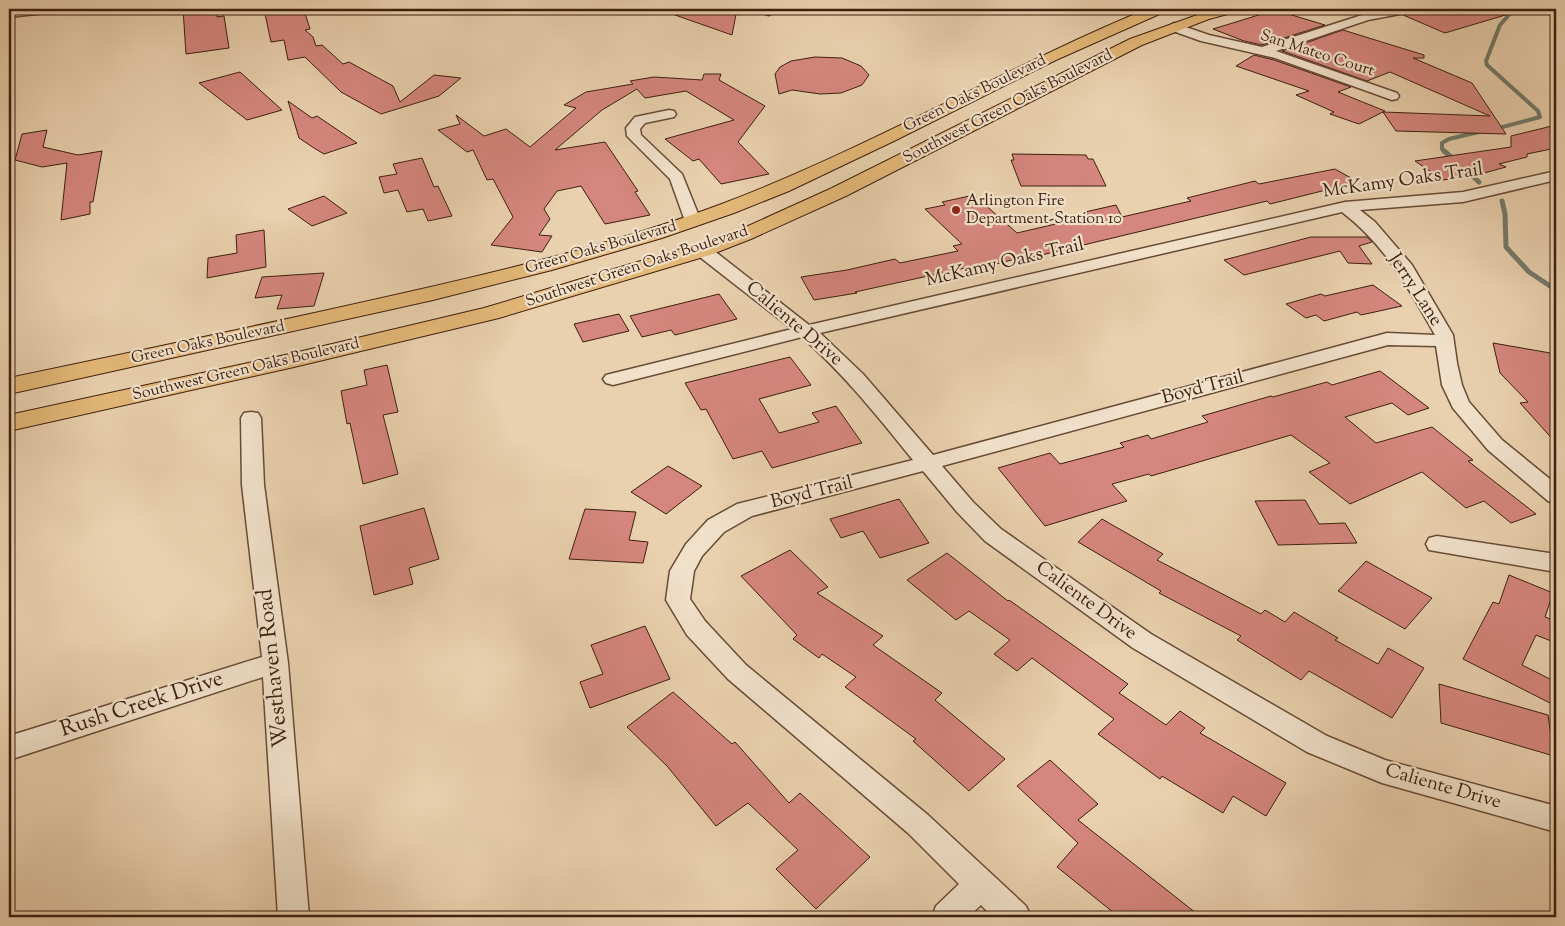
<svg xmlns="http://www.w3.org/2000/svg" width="1565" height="926" viewBox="0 0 1565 926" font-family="'Sorts Mill Goudy',serif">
<rect width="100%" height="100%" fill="#e9d0ae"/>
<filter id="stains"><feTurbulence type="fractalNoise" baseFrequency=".004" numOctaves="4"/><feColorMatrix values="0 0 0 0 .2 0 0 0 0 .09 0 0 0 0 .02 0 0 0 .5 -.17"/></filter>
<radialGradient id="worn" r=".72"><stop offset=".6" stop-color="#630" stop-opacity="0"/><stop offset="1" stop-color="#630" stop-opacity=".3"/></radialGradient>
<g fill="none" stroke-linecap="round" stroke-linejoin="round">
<g stroke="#737a6b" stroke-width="4">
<polyline points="1495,129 1540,117 1538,111 1487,65 1486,61 1500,25 1514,9"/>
<polyline points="1446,152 1442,149 1442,143 1449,139 1483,131"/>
</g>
<g stroke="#737a6b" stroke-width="5">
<polyline points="1444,151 1456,161"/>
<polyline points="1467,171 1479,182"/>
<polyline points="1502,201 1505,214 1506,247 1529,272 1556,290"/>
</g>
</g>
<g fill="#d5867e" stroke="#3d1f0f">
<polygon points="183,9 216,9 217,17 224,16 229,48 186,54"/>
<polygon points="264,9 291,9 291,11 304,10 310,29 305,30 313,37 316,46 322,45 343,64 349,62 393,86 400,102 434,75 461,78 439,96 381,114 341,92 305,57 288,60 284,40 271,42"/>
<polygon points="704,9 737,9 732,35 675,15 703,11"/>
<polygon points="1419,9 1511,9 1512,13 1445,33 1403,15 1412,14"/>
<polygon points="1275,10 1325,25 1262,45 1244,41 1213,29"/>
<polygon points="1343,30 1424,55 1424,58 1413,58 1472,83 1506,134 1396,131 1383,112 1359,124 1330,114 1334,112 1296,95 1309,91 1236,66 1254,55 1274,60 1351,87 1338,92 1385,111 1383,112 1490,116 1390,72 1367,81 1282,51"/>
<polygon points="815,57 842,58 861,66 869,75 862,85 841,93 820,94 792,90 779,94 775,74 780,67 791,61"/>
<polygon points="240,72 282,110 247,120 199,83"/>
<polygon points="704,74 721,74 719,80 765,106 738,142 769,174 721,184 699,159 693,161 665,139 734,120 686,91 645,98 637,89 602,110 555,150 605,142 638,191 635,192 650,215 605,224 581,186 557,191 544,209 550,219 539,235 552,236 542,252 491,245 513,217 493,179 487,180 473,150 467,152 438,130 460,124 456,115 484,136 506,129 530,147 576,108 564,105 586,92 633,84 630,81 654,77 702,80"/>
<polygon points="288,101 312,118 317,116 357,143 324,154 314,148 299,138"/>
<polygon points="1556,125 1556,148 1527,154 1527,157 1499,164 1506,167 1477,175 1443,180 1415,161 1511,147 1511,136"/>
<polygon points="47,130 43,147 78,155 102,151 93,202 90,202 90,214 61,220 67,163 42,167 15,160 22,134"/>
<polygon points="1012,154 1086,155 1088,159 1093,159 1106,186 1021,186 1011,160 1014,160"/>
<polygon points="422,158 434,187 438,186 452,216 428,221 423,209 407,212 398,190 384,193 379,177 397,174 393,164"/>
<polygon points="1335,169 1358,182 1270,204 1267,201 1025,259 1023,257 977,269 974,266 855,292 857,293 814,300 801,277 847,270 895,259 900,263 958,251 953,246 962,244 925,209 945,205 942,202 974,195 1017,233 1090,216 1085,212 1116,205 1122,217 1191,201 1187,198 1255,181 1259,184"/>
<polygon points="324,196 347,213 312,226 288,209"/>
<polygon points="264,230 266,267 207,278 208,258 237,253 236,235"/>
<polygon points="1311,237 1367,237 1372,242 1359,246 1372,264 1348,263 1340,251 1244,275 1224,260"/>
<polygon points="324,273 314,306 277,309 282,295 255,298 262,277"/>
<polygon points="1373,285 1402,306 1361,315 1357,312 1324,321 1316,315 1306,318 1286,304 1321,294 1325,296"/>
<polygon points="719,294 737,319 675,335 671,330 642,337 630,316"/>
<polygon points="619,314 629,331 583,342 574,324"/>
<polygon points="1493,343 1556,354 1556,443 1520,403 1528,402 1500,373"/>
<polygon points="790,357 811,385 759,399 779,433 819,422 812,413 836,406 862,443 772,468 762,451 733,459 706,409 701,410 685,383"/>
<polygon points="387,365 398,412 383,415 398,474 363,484 350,423 347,424 341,391 367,385 364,370"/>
<polygon points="1380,371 1429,408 1408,415 1392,403 1345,417 1376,443 1432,427 1473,460 1468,461 1536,514 1511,523 1484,501 1466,508 1422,472 1350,504 1309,472 1330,463 1291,435 1151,476 1149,474 1112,484 1127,501 1045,526 998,468 1050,453 1060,464 1124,447 1120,443 1148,435 1151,439 1208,422 1202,416 1271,396 1273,397 1327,382 1332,385"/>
<polygon points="668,466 702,486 666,514 631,492"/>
<polygon points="899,499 929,543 880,558 863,531 841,538 830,519"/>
<polygon points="1305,500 1319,524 1345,523 1357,543 1278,545 1255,501"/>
<polygon points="424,508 439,559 409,568 413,584 374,595 360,526"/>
<polygon points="585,509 636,512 629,540 648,542 643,563 569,559"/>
<polygon points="1102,519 1163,554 1157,560 1261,614 1265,610 1285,622 1294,612 1338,638 1335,640 1378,664 1388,648 1424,668 1392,718 1309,671 1301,680 1237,640 1241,636 1159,593 1161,591 1078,542"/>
<polygon points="790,550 828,587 817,593 883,636 873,645 942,693 935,700 1005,759 969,791 913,741 916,739 845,687 856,677 822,654 819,658 793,639 797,635 741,576"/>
<polygon points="947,553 1008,601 1009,600 1128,684 1119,693 1166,725 1180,711 1205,728 1200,733 1286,783 1266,816 1233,796 1223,813 1162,776 1160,779 1098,734 1114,719 1032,658 1017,671 994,654 1010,640 969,611 956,620 907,580"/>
<polygon points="1366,561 1432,598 1405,629 1338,591"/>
<polygon points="1509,575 1553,593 1545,617 1556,621 1556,643 1536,635 1522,665 1556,682 1556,689 1550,703 1463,659 1493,602 1499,604"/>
<polygon points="645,626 670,679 590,708 580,682 603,674 591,645"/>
<polygon points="1439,684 1548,715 1554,756 1441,723"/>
<polygon points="673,692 732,744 735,742 789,803 800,793 870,857 816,909 776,869 798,850 748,803 716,826 667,766 627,727"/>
<polygon points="1050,760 1098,804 1078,820 1201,917 1119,917 1057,867 1078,843 1017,786"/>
</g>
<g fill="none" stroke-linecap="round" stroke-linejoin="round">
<g stroke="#684b37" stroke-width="3">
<g id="minor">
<polygon points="26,9 61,9 55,12 9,17 9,11"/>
<polygon points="761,9 773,9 775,12 769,15 765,14"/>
<polygon points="1393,9 1417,9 1411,12 1368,20 1276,51 1397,93 1399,96 1397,99 1392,100 1275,58 1201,41 1170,30 1168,27 1174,23 1209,35 1262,47 1362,15"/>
<polygon points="669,110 674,111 676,114 674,117 645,123 640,129 641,135 682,174 701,221 699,224 687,224 685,221 670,179 627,136 626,128 635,117"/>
<path d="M1556,171v9l-93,22 -103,8 15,12 37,43 41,70 4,28 5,22 7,17 33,38 54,44v20l-8,-3 -60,-51 -35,-42 -11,-23 -6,-39 -48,-1 -446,121 31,36 28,27 150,105 176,102 58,24 171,46v26l-174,-49 -75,-31 -174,-104 -148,-107 -28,-29 -34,-41 -171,45 -28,16 -22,24 -8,15 -4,28 15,22 41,44 182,150 98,91 5,11h-38l-12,-12 -13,12h-36l4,-11 23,-22 -51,-51 -180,-154 -41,-44 -21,-35 4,-29 16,-27 22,-24 29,-16 176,-44c-35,-43 -69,-86 -111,-123l-189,48 -7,-2 -3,-4 3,-4 186,-46 -96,-75 -2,-4 2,-4h12l101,79 536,-123 118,-10zM1342,212c44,34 66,75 93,123l-48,-2 -454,122 -70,-81 -43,-41z"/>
<polygon points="251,412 258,413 261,418 264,485 288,663 309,917 278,917 263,677 9,760 9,736 262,657 242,485 241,418 244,413"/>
<polygon points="1437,536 1556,554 1556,572 1429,550 1426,544 1429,538"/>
</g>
</g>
<g stroke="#3d1f0f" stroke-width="2">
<g id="major">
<path d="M1147,9h19l-2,3 -108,48 -160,80 -107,51 -55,22 -72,25 -110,32 -119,30 -424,94v-16c132,-28 264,-55 395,-85 106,-24 213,-50 315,-88 147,-55 283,-136 428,-196z"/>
<polygon points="1214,9 1237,9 1235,12 1209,19 1142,45 846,196 751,239 710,255 499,318 294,367 9,431 9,415 294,353 484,308 694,245 737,231 832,188 1130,39"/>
</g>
</g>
<use href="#minor" fill="#f1e0ca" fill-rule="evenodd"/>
<use href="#major" fill="#e4b877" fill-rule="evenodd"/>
</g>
<circle fill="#8f2418" stroke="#f1e0ca" stroke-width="2" cx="956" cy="210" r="5"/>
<g text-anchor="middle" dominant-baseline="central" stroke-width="4.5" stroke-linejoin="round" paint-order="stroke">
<g font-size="16" fill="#3d1f0f" stroke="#f1e0ca">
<text transform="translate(1317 54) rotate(18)">San Mateo Court</text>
<text transform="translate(975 94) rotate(-26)">Green Oaks Boulevard</text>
<text transform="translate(1008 107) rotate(-27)">Southwest Green Oaks Boulevard</text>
<text transform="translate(601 248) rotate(-16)">Green Oaks Boulevard</text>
<text transform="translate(637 267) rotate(-18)">Southwest Green Oaks Boulevard</text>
<text transform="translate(208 343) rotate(-12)">Green Oaks Boulevard</text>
<text transform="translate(246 370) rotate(-13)">Southwest Green Oaks Boulevard</text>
</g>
<g font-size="16" fill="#3d1f0f" stroke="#f1e0ca" text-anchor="start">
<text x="966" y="201">Arlington Fire<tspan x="966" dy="18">Department-Station 10</tspan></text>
</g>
<g font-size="19" fill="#3d1f0f" stroke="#f1e0ca">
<text transform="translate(1403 181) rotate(-8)">McKamy Oaks Trail</text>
<text transform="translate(1005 263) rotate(-13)">McKamy Oaks Trail</text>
<text transform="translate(1415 290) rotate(57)">Jerry Lane</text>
<text transform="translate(794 324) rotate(40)">Caliente Drive</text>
<text transform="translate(1203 388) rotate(-15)">Boyd Trail</text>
<text transform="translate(812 493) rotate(-14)">Boyd Trail</text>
<text transform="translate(1086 601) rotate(36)">Caliente Drive</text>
<text transform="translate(1443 787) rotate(16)">Caliente Drive</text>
</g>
<g font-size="22" fill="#3d1f0f" stroke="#f1e0ca">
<text transform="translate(274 668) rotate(-96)">Westhaven Road</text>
<text transform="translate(142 705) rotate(-18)">Rush Creek Drive</text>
</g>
</g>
<rect width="1565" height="926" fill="none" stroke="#e9d0ae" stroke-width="30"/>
<rect x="10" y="10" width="1545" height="906" fill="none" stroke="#3d1f0f" stroke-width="2.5"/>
<rect x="15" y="15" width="1535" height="896" fill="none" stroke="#3d1f0f"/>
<rect width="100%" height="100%" filter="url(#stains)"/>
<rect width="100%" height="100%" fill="url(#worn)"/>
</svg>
